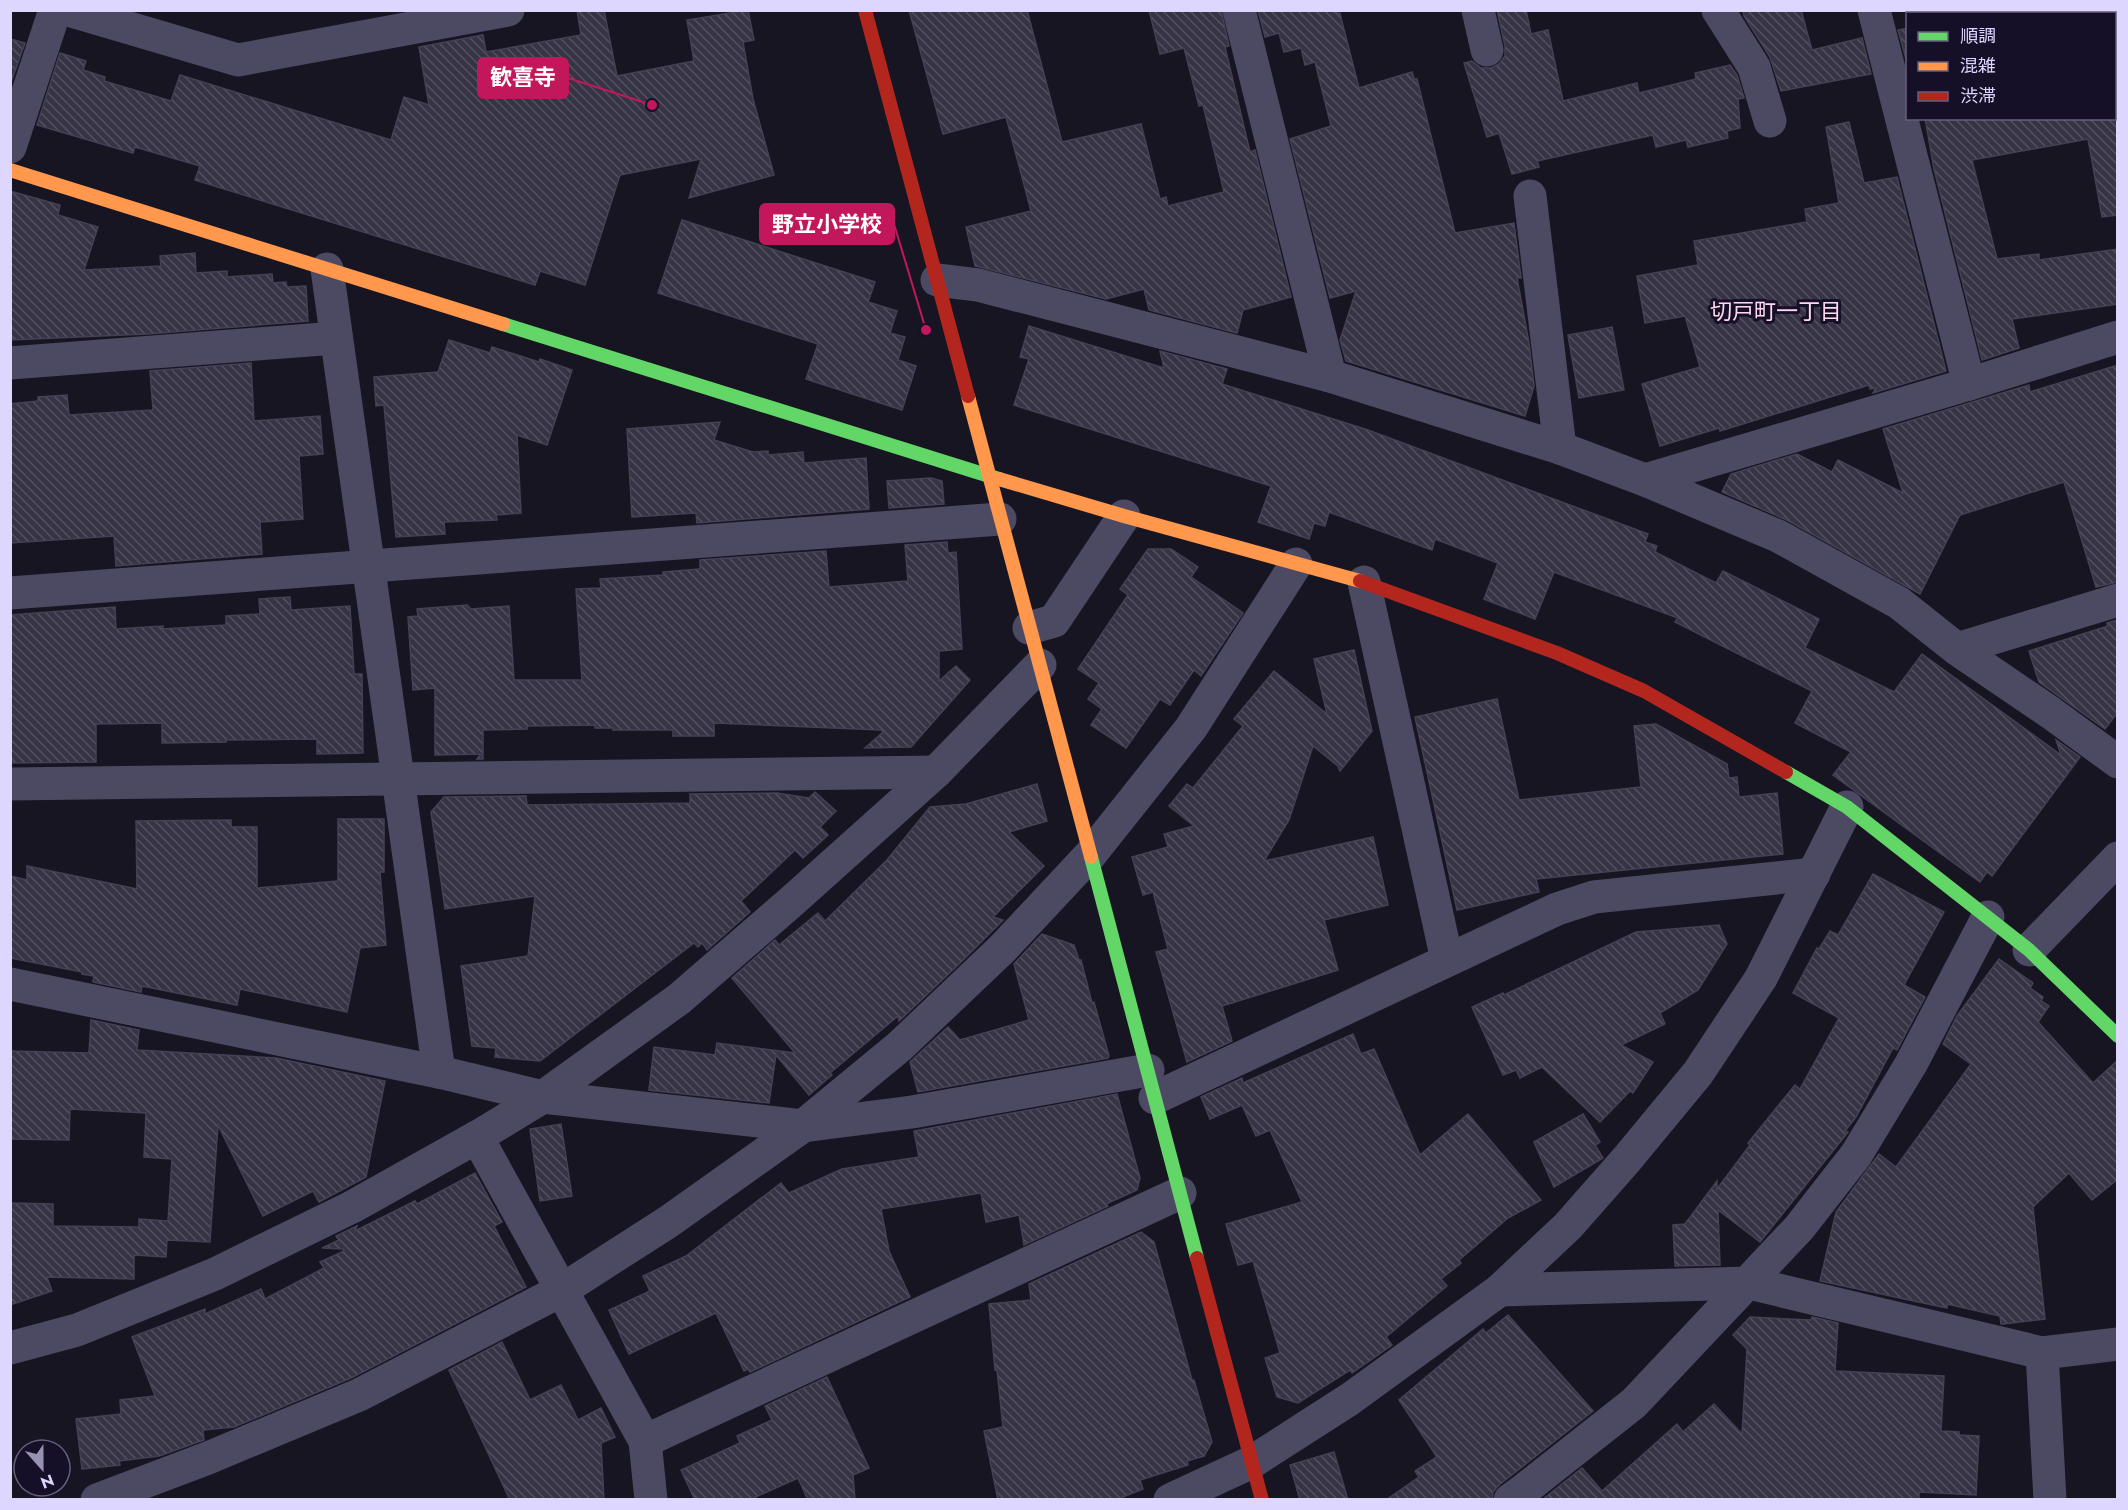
<svg xmlns="http://www.w3.org/2000/svg" width="2128" height="1510" viewBox="0 0 2128 1510" font-family="Jost,'Noto Sans JP',sans-serif">
<defs>
<pattern id="building-back-hatch" width="6" height="6" patternUnits="userSpaceOnUse" patternTransform="scale(1.5)"><rect width="6" height="6" fill="#363344"/><path d="M-1 5l2 2M0 0l6 6M5-1l2 2" fill="none" stroke="#535060"/></pattern>
</defs>
<rect width="100%" height="100%" fill="#181522"/>
<g fill="url(#building-back-hatch)" stroke="#454056" stroke-width="1.5">
<polygon points="577,10 604,10 617,76 694,61 687,20 748,10 754,40 743,42 753,99 774,175 689,198 701,159 620,175 585,285 540,271 535,285 195,180 200,166 135,147 133,153 37,125 60,53 86,61 83,70 105,77 104,81 171,101 180,75 391,140 404,97 429,105 419,47 483,35 486,52 581,35"/>
<polygon points="909,10 1027,10 1062,142 1141,124 1160,199 1166,197 1168,206 1224,192 1203,105 1199,106 1184,48 1160,54 1149,10 1221,10 1229,46 1225,47 1250,152 1255,150 1291,297 1243,310 1237,333 1149,310 1144,289 1106,299 975,266 966,227 1031,211 1006,117 943,134"/>
<polygon points="1258,10 1339,10 1359,88 1412,72 1414,79 1417,79 1455,233 1514,223 1521,278 1517,278 1529,343 1534,386 1525,416 1346,361 1340,340 1356,291 1330,298 1290,139 1331,126 1315,62 1305,65 1301,48 1284,52 1279,33 1265,37"/>
<polygon points="1497,10 1526,10 1531,34 1548,30 1563,101 1637,83 1639,93 1696,79 1695,73 1730,65 1737,75 1744,98 1738,99 1740,128 1727,131 1728,138 1688,147 1686,140 1656,147 1653,135 1537,161 1539,167 1512,174 1499,133 1487,137 1464,63 1472,61 1481,68 1491,68 1499,64 1505,56 1505,46"/>
<polygon points="1743,10 1801,10 1812,50 1862,38 1871,74 1781,91 1770,57 1744,16"/>
<polygon points="1908,28 1908,66 1898,30"/>
<polygon points="10,39 25,43 10,85"/>
<polygon points="1925,118 2118,118 2118,215 2102,217 2088,139 1972,160 1997,259 2039,254 2039,260 2118,249 2118,304 2012,319 2019,348 1982,360 1934,169"/>
<polygon points="1849,122 1864,183 1897,177 1946,371 1873,393 1876,388 1870,389 1869,385 1720,431 1719,428 1660,446 1642,384 1700,367 1685,316 1645,323 1637,276 1698,265 1694,241 1807,222 1805,209 1839,203 1826,127"/>
<polygon points="10,191 60,205 58,215 98,227 84,270 161,266 160,256 195,253 196,273 227,271 227,277 272,274 273,283 286,282 287,287 306,286 308,321 147,334 10,340"/>
<polygon points="682,220 875,282 868,302 897,311 890,333 905,337 898,360 916,366 902,410 806,379 818,344 658,293"/>
<polygon points="1029,326 1164,368 1160,351 1227,369 1222,384 1368,430 1648,534 1645,542 1657,546 1655,552 1716,583 1723,571 1819,619 1805,648 1894,692 1922,654 2061,755 2056,740 2080,757 1992,876 1987,872 1980,882 1833,775 1851,752 1795,723 1812,691 1675,622 1678,618 1554,572 1535,619 1484,599 1498,563 1435,539 1432,550 1329,512 1325,526 1314,523 1309,539 1258,522 1271,486 1014,405 1029,359 1020,357"/>
<polygon points="1612,327 1624,390 1579,398 1568,335"/>
<polygon points="449,340 490,353 492,347 539,362 540,359 572,370 547,445 517,435 521,513 496,515 497,520 444,522 445,534 396,537 384,405 376,406 374,377 438,372"/>
<polygon points="251,363 254,421 320,416 323,454 299,456 303,519 260,522 262,554 116,566 114,536 10,543 10,404 38,401 38,397 67,395 69,415 153,410 150,371"/>
<polygon points="2118,365 2118,582 2096,587 2064,482 1960,515 1920,594 1787,520 1722,492 1731,474 1797,454 1832,472 1838,460 1903,493 1883,429 2029,385 2030,392"/>
<polygon points="720,422 714,440 753,452 768,451 768,455 803,452 804,463 866,458 869,509 697,523 696,513 632,517 627,429"/>
<polygon points="931,478 942,481 944,504 889,508 887,481"/>
<polygon points="947,542 948,553 956,552 962,649 939,651 939,681 956,666 970,680 911,747 865,748 883,732 881,730 714,723 714,736 673,736 673,730 613,730 613,728 595,728 595,725 527,726 527,729 483,730 483,759 477,759 481,754 435,755 435,688 413,690 408,617 418,616 417,609 467,605 471,609 509,606 514,680 582,680 576,589 601,588 600,579 663,575 663,572 700,569 700,560 826,551 829,587 908,581 905,545"/>
<polygon points="1148,549 1171,549 1198,567 1191,577 1243,613 1201,676 1194,670 1170,705 1160,699 1126,748 1091,725 1102,709 1088,699 1099,683 1078,669 1128,595 1120,589"/>
<polygon points="290,597 291,610 350,606 354,674 362,674 363,753 317,754 317,739 226,740 226,742 162,743 162,723 96,724 96,762 10,763 10,615 115,607 116,629 163,626 163,629 226,625 226,616 260,614 259,599"/>
<polygon points="2118,620 2118,712 2105,729 2039,682 2029,651 2108,626 2107,623"/>
<polygon points="1354,650 1372,731 1340,771 1338,766 1313,746 1289,820 1264,861 1373,837 1388,905 1324,920 1338,970 1222,1006 1232,1041 1187,1062 1156,952 1168,949 1153,892 1143,895 1132,857 1168,847 1164,834 1194,826 1169,806 1187,784 1193,788 1243,726 1234,719 1274,671 1327,714 1314,659"/>
<polygon points="1497,699 1519,800 1641,787 1634,726 1656,724 1727,764 1729,778 1737,777 1739,797 1777,793 1783,854 1536,879 1539,892 1457,910 1415,717"/>
<polygon points="1037,784 1047,821 1009,832 1044,866 993,917 1003,920 960,963 899,1021 898,1016 830,1073 832,1075 809,1095 776,1055 769,1103 649,1090 654,1047 715,1055 717,1043 795,1053 732,978 775,940 779,945 818,913 825,921 887,860 930,807 966,804"/>
<polygon points="815,792 836,811 820,827 828,835 803,858 795,850 741,901 750,912 707,950 702,943 698,947 694,943 540,1061 495,1057 496,1048 472,1046 461,966 528,956 535,896 445,909 431,812 444,797 526,796 527,805 690,803 690,794 777,793 809,798"/>
<polygon points="338,819 384,819 384,872 380,872 386,945 360,948 347,1012 240,989 237,1005 142,986 141,992 93,982 94,976 82,974 82,972 10,958 10,876 27,880 27,866 137,889 136,821 231,820 231,827 257,827 257,888 338,881"/>
<polygon points="1873,874 1944,912 1904,985 1925,997 1897,1050 1893,1048 1856,1117 1845,1131 1848,1132 1760,1242 1718,1210 1720,1265 1675,1266 1673,1225 1685,1224 1717,1181 1717,1189 1750,1145 1748,1143 1795,1085 1800,1089 1839,1018 1793,993 1817,948 1819,949 1830,931 1838,935"/>
<polygon points="1719,925 1727,944 1698,990 1660,1013 1665,1024 1621,1045 1653,1062 1633,1093 1630,1091 1600,1122 1542,1067 1520,1078 1516,1070 1503,1075 1472,1007 1503,993 1504,995 1636,932"/>
<polygon points="1042,934 1074,945 1079,960 1081,960 1092,1003 1094,1002 1109,1056 1108,1058 918,1092 910,1062 948,1027 960,1040 1029,1020 1014,964"/>
<polygon points="1999,959 2033,983 2030,988 2043,997 2041,1001 2049,1006 2038,1022 2093,1083 2118,1060 2118,1179 2092,1200 2069,1173 2033,1207 2045,1319 2003,1324 2001,1324 2000,1316 1947,1304 1947,1308 1820,1281 1836,1212 1879,1154 1896,1167 1971,1064 1943,1044 1957,1016"/>
<polygon points="91,1020 139,1030 137,1050 276,1058 385,1081 366,1177 319,1202 313,1191 263,1216 218,1125 210,1242 167,1240 166,1257 134,1255 134,1279 47,1277 52,1291 10,1305 10,1203 53,1204 53,1226 139,1227 139,1219 168,1221 172,1159 144,1157 146,1113 70,1109 69,1140 10,1139 10,1051 89,1053"/>
<polygon points="1353,1034 1361,1054 1374,1049 1420,1155 1468,1114 1541,1200 1508,1218 1459,1260 1461,1263 1441,1279 1447,1286 1386,1337 1392,1345 1352,1373 1350,1370 1298,1403 1277,1397 1265,1358 1280,1353 1253,1261 1238,1265 1226,1224 1302,1202 1270,1130 1256,1136 1242,1105 1210,1119 1201,1097 1242,1078 1243,1083"/>
<polygon points="1117,1094 1140,1178 1137,1190 1106,1204 1108,1206 1024,1245 1019,1215 986,1222 981,1193 881,1209 889,1251 910,1297 750,1372 748,1369 744,1371 716,1313 629,1354 609,1310 650,1291 643,1276 686,1256 781,1183 789,1193 842,1169 919,1157 914,1131"/>
<polygon points="1583,1114 1600,1142 1595,1145 1603,1158 1554,1187 1534,1142"/>
<polygon points="561,1124 572,1196 540,1201 530,1129"/>
<polygon points="475,1173 502,1222 494,1226 526,1287 351,1378 234,1427 203,1430 204,1440 201,1441 159,1456 119,1461 120,1465 82,1469 76,1419 121,1414 120,1400 155,1396 132,1337 205,1309 205,1314 261,1289 265,1299 324,1268 320,1262 344,1251 343,1249 322,1248 339,1240 336,1236 357,1226 355,1231 415,1201 417,1204"/>
<polygon points="1141,1232 1154,1242 1192,1380 1194,1380 1212,1442 1204,1456 1187,1461 1188,1465 1140,1480 1143,1489 1115,1500 998,1500 984,1431 1003,1427 997,1370 995,1370 989,1304 1031,1300 1029,1284"/>
<polygon points="1508,1315 1593,1411 1499,1485 1493,1492 1492,1500 1386,1500 1419,1477 1415,1471 1437,1457 1399,1400 1483,1329 1486,1333"/>
<polygon points="1750,1317 1811,1320 1812,1317 1838,1323 1835,1371 1944,1376 1941,1431 1959,1432 1959,1435 1979,1436 1976,1495 1919,1492 1919,1500 1542,1500 1582,1468 1602,1491 1677,1424 1683,1432 1714,1404 1742,1434 1747,1349 1733,1335"/>
<polygon points="502,1342 530,1400 561,1385 578,1420 601,1408 615,1437 601,1443 604,1500 510,1500 449,1370"/>
<polygon points="827,1377 869,1468 853,1475 855,1500 808,1500 798,1478 749,1500 695,1500 681,1470 740,1443 737,1436 772,1420 765,1406"/>
<polygon points="1334,1452 1348,1500 1300,1500 1290,1465"/>
</g>
<g fill="none" stroke-linecap="round" stroke-linejoin="round">
<g stroke="#4c4a63" stroke-width="33">
<polyline points="68,10 238,60 508,10"/>
<polyline points="1239,10 1330,376"/>
<polyline points="1478,10 1487,50"/>
<polyline points="1718,10 1754,67 1770,121"/>
<polyline points="1874,10 1969,384"/>
<polyline points="10,147 55,10"/>
<polyline points="1530,196 1560,448"/>
<polyline points="327,269 439,1072"/>
<polyline points="937,280 978,285 1330,376 1560,448 1645,480 1778,536 1899,603 1957,649 2051,713 2118,762"/>
<polyline points="10,363 336,338"/>
<polyline points="1645,480 1969,384 2118,337"/>
<polyline points="1364,582 1447,960"/>
<polyline points="10,593 1000,519"/>
<polyline points="1029,628 1054,621 1124,516"/>
<polyline points="1957,649 2118,600"/>
<polyline points="10,784 936,772"/>
<polyline points="2029,950 2118,858"/>
<polyline points="10,984 439,1072 543,1097 803,1126 912,1112 1148,1070"/>
<polyline points="1155,1098 1557,909 1594,897 1814,874"/>
<polyline points="477,1137 645,1441 651,1500"/>
<polyline points="1500,1290 1749,1283 2042,1353 2118,1344"/>
<polyline points="10,1348 77,1330 215,1274 352,1207 477,1137 543,1097 679,999 791,902 936,772 1040,665"/>
<polyline points="2042,1353 2050,1500"/>
<polyline points="645,1441 1180,1193"/>
<polyline points="97,1500 208,1458 359,1395 562,1290 668,1222 803,1126 900,1046 1002,949 1090,855 1191,728 1296,564"/>
<polyline points="1170,1500 1252,1462 1350,1399 1500,1290 1568,1226 1627,1159 1698,1073 1761,978 1847,807"/>
<polyline points="1510,1500 1525,1489 1634,1403 1799,1228 1856,1155 1911,1064 1988,917"/>
</g>
<g stroke="#63d668" stroke-width="14">
<polyline points="503,324 999,479"/>
<polyline points="1786,772 1847,807 2029,950 2118,1036"/>
<polyline points="1091,857 1197,1258"/>
</g>
<g stroke="#ff974d" stroke-width="14">
<polyline points="10,170 503,324"/>
<polyline points="968,396 1091,857"/>
<polyline points="999,479 1124,516 1360,581"/>
</g>
<g stroke="#b3261e" stroke-width="14">
<polyline points="865,10 968,396"/>
<polyline points="1360,581 1557,653 1644,691 1786,772"/>
<polyline points="1197,1258 1262,1500"/>
</g>
</g>
<g text-anchor="middle" dominant-baseline="central" stroke-width="6" stroke-linejoin="round" paint-order="stroke">
<g font-size="22" fill="#ffd8ef" stroke="#150f28">
<text x="1776" y="311">切戸町一丁目</text>
</g>
</g>
<path fill="none" stroke="#c2185b" stroke-width="2" d="M652 105L568 78M926 330L894 224"/>
<g fill="#c2185b" stroke="#150f28" stroke-width="2">
<circle cx="652" cy="105" r="6"/>
<circle cx="926" cy="330" r="6"/>
</g>
<g fill="#c2185b" stroke="#c2185b" stroke-width="2">
<rect x="478" y="58" width="90" height="40" rx="6"/>
<rect x="760" y="204" width="134" height="40" rx="6"/>
</g>
<g font-size="22" text-anchor="middle" font-weight="bold" fill="#fff">
<text x="523" y="85">歓喜寺</text>
<text x="827" y="232">野立小学校</text>
</g>
<rect width="2128" height="1510" fill="none" stroke="#ddd6ff" stroke-width="24"/>
<rect x="1906" y="12" width="210" height="108" fill="#150f28" stroke="#655f7e" stroke-width="1.5"/>
<rect x="1918" y="32" width="30" height="9" fill="#63d668" stroke="#655f7e" stroke-width="1.5"/>
<text x="1960" y="42" font-size="18" fill="#ddd6ff">順調</text>
<rect x="1918" y="62" width="30" height="9" fill="#ff974d" stroke="#655f7e" stroke-width="1.5"/>
<text x="1960" y="72" font-size="18" fill="#ddd6ff">混雑</text>
<rect x="1918" y="92" width="30" height="9" fill="#b3261e" stroke="#655f7e" stroke-width="1.5"/>
<text x="1960" y="102" font-size="18" fill="#ddd6ff">渋滞</text>
<g transform="translate(42 1468) rotate(159)"><circle r="28" fill="#150f28" stroke="#655f7e" stroke-width="1.5"/>
<path d="M0-4.5L10 22L0 15L-10 22Z" fill="#9892b2"/>
<text y="-9" font-size="16" font-weight="bold" text-anchor="middle" fill="#ddd6ff">N</text>
</g>
</svg>
